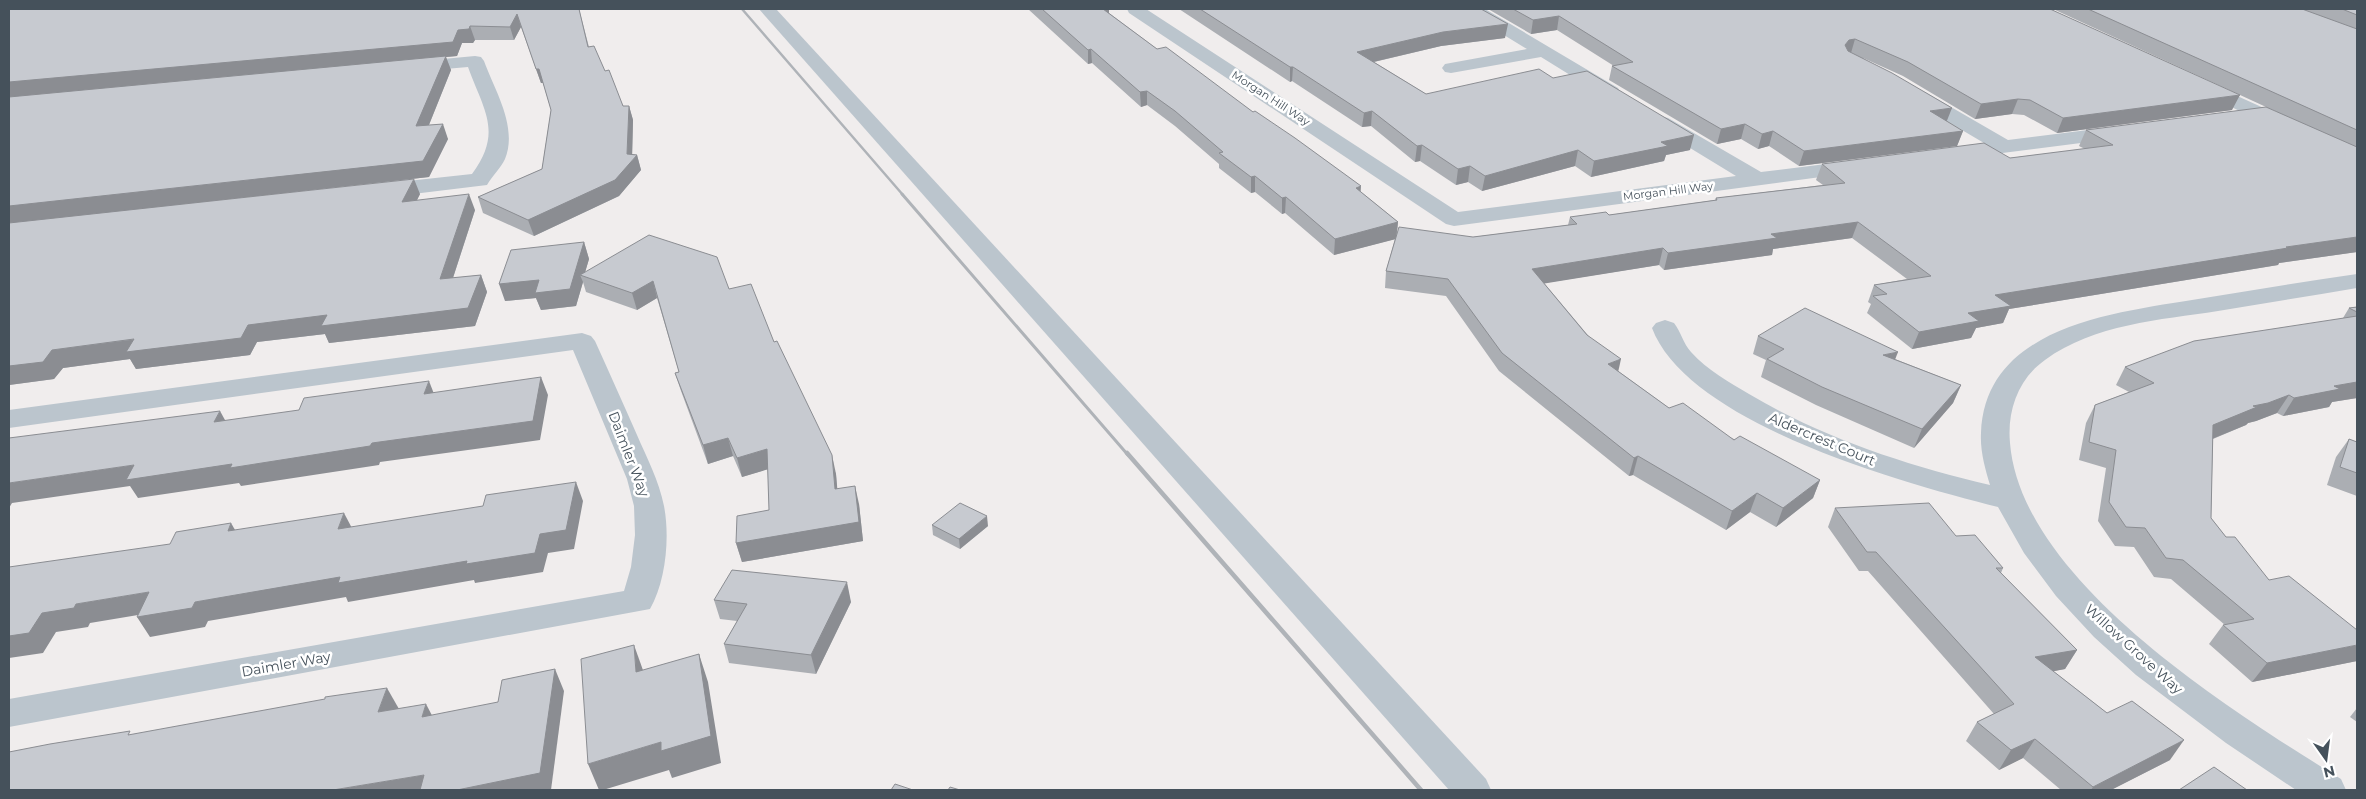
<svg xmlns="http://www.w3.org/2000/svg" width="2366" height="799" viewBox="0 0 2366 799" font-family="Montserrat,sans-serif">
<rect width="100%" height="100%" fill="#f0eded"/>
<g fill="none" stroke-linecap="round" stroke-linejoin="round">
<g fill="#bbc5cd" fill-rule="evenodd">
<polygon points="759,9 776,9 1486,779 1491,790 1449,790"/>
<polygon points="1127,9 1146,9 1458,212 1736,176 1654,126 1651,122 1654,118 1661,116 1668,118 1761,172 1858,160 1865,162 1868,166 1865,170 1858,172 1454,226 1446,224 1129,13"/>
<polygon points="1466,9 1485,9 1618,88 1620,92 1618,96 1611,98 1604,96 1541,57 1451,73 1445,72 1442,68 1445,64 1527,49 1468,13"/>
<path d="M475,56l6,1 3,4c11,30 34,66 21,98 -4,9 -13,17 -18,26l-107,13 -8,-2 -3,-5 3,-5 8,-2 92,-10c31,-42 12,-63 -4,-107l-57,5 -6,-1 -3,-4 3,-4 6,-1z"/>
<polygon points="2202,80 2290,120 2293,124 2290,128 2283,130 2276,128 2195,90 2193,86 2195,82"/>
<polygon points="1918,90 1925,92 2008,140 2120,126 2127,128 2130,132 2127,136 2120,138 1955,159 1948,157 1945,153 1948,149 1984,143 1911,100 1908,96 1911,92"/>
<path d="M2357,274v14c-46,8 -93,15 -139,23 -58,9 -124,13 -173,49 -27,19 -38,51 -35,83 11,138 223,269 331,336l5,11h-50l-70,-47 -90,-68 -42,-38 -38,-41 -32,-43 -26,-46c-92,-23 -310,-83 -346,-179l4,-5 9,-3 9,3c7,9 9,20 17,29 16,18 38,30 58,42 74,44 157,71 241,91 -5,-17 -10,-34 -9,-52 4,-106 131,-120 211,-133 55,-9 110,-18 165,-26z"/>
<path d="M582,333l9,3 4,5c14,31 28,62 42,94 10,23 22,46 27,71 6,31 2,75 -14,103l-641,118v-28l615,-108 7,-24 4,-32 -1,-29 -7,-27 -54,-129 -564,78v-18z"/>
</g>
<polyline stroke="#afb3b8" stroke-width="2.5" points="742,9 903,195"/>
<polyline stroke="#afb3b8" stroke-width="3" points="902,194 1128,455"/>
<polyline stroke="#afb3b8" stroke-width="4.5" points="1127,453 1421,790"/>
</g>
<g fill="#abaeb3">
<polygon points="9,9 579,9 589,47 623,106 629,106 633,120 632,154 637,155 641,170 619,196 534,236 483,213 478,197 542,169 551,110 543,83 541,83 521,27 514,40 475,40 473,43 462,43 457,56 446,57 451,70 429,125 448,139 429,177 9,223 420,194 417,200 475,210 453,278 481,275 487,292 475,326 329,343 325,334 257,342 250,355 136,369 130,359 63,368 54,379 9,385"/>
<polygon points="1028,9 1109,9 1109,13 1157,49 1253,112 1361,192 1398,222 1397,233 1473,237 1568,225 1570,217 1609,215 1715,200 1716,198 1823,185 1816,180 1822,164 2010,158 2085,149 2079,146 2086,130 2277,112 2053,9 2357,9 2357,252 2279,263 2278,265 2009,309 2003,323 1976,328 1971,338 1912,349 1867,313 1871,304 1868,302 1874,285 1907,279 1852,238 1773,249 1772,255 1664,270 1659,265 1544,283 1618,371 1669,408 1820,480 1813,498 1776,527 1750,512 1726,530 1633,475 1629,476 1499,371 1446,296 1385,288 1386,271 1395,239 1334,255 1285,213 1282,214 1255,192 1251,193 1219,168 1219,164 1175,126 1147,105 1141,107 1092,63 1088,64"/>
<polygon points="1179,9 1481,9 1505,38 1441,46 1374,62 1426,94 1553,78 1690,150 1666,155 1664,161 1591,177 1575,166 1482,191 1468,182 1456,185 1420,161 1415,162 1371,126 1362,127 1292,81 1290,82"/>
<polygon points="1488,9 2050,9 2232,110 2057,133 2024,115 2012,114 1975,119 1903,76 1863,58 1947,121 1963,131 1957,146 1799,166 1769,146 1758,149 1741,139 1717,144 1609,80 1612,66 1614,66 1557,30 1531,34"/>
<polygon points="584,242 589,259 585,272 729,289 774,342 836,474 837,489 859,504 863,541 742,562 736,543 769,510 768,469 742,477 733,456 708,464 681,391 675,373 679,372 657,298 637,310 586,292 583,282 576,306 541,310 536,298 505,301"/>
<polygon points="2357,307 2357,398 2332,402 2329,407 2283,416 2277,413 2256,421 2248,423 2246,425 2213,439 2211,518 2226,537 2269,580 2357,661 2252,682 2209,644 2223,625 2225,625 2171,579 2154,577 2134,547 2115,546 2098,521 2106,468 2079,460 2086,423 2095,405 2129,392 2116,385 2125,367 2343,318 2349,308"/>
<polygon points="1758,336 1895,359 1961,385 1953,403 1914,448 1816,405 1761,377 1766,360 1753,354"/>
<polygon points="2349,439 2357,442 2357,496 2327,485 2336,457"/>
<polygon points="1835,508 1956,536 2003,568 2001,573 2077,650 2065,669 2053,671 2107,713 2170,760 2111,790 2061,790 2023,758 1999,770 1966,741 1977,722 1994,714 1868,571 1859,571 1828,527"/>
<polygon points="932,525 988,526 960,549 933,535"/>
<polygon points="714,600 851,602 816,674 729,663 724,644 737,621 720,619"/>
<polygon points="2357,708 2357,722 2350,717"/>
</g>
<g fill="#8b8d92">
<polygon points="1096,9 1109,9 1109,14"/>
<polygon points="517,14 521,27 514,40 510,27"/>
<polygon points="1559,16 1557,30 1531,34 1533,20"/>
<polygon points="1508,24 1505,38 1441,46 1356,66 1357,52 1443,32"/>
<polygon points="470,26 475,40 473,43 462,43 457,56 446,57 451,70 422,142 9,98 9,82 458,30"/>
<polygon points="1855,39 1851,53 1845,54 1845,45 1849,40"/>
<polygon points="1091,49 1092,63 1088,64 1088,50"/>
<polygon points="1290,67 1293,67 1292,81 1290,82"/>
<polygon points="536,69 539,69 544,83 541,83"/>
<polygon points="1147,91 1147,105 1141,107 1140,92"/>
<polygon points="2240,95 2232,110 2057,133 2063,118"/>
<polygon points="2018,99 2012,114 1975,119 1981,104"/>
<polygon points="629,106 633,120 632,161 637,155 641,170 619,196 534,236 528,220 627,154"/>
<polygon points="1952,108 1946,123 1930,111"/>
<polygon points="1372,111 1371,126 1362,127 1364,113"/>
<polygon points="443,124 448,139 429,177 9,224 9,206"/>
<polygon points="1745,124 1741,139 1717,144 1721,129"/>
<polygon points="1773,131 1769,146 1758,149 1762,134"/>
<polygon points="1963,131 1957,146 1799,166 1804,151"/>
<polygon points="1694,135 1690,150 1666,155 1664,161 1591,177 1594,161 1661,142"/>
<polygon points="1422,145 1420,161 1415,162 1417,146"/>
<polygon points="1578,150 1575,166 1482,191 1485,176"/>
<polygon points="1470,166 1468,182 1456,185 1458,169"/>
<polygon points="1255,176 1255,192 1251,193 1251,177"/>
<polygon points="414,179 420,194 408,218 402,202"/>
<polygon points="1361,186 1360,202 1356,188"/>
<polygon points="469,194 475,210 447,296 440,279"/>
<polygon points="1286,197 1285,213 1282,214 1282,198"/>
<polygon points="1398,222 1396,239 1334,255 1335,239"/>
<polygon points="1858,222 1852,238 1773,249 1772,255 1664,270 1668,253 1771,234"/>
<polygon points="2357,237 2357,252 2279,263 2278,265 2009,309 2003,323 1976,328 1971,338 1912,349 1919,332 1995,295 2286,247"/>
<polygon points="584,242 589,259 584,276 580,275 583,282 576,306 541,310 536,298 505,301 499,284"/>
<polygon points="1663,248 1659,265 1529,286 1532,269"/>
<polygon points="481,275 487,292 475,326 329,343 325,334 257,342 250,355 136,369 130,359 63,368 54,379 9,385 9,366 52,350 248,325"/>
<polygon points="653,281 657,298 637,310 632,293"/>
<polygon points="1898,352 1891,370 1883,355"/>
<polygon points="1621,359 1617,377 1608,364"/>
<polygon points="541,377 548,395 540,440 380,462 379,465 241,486 239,483 138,498 130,486 12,503 9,508 9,483 134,465 372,443"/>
<polygon points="429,381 436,399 424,394"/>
<polygon points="2357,382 2357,398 2332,402 2329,407 2283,416 2294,398 2334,386"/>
<polygon points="1961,385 1953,403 1914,448 1922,429"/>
<polygon points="2289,395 2277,413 2256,421 2248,423 2246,425 2202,443 2213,425 2253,406"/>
<polygon points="220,411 230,429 214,422"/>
<polygon points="728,438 733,456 708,464 703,445"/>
<polygon points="767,449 772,468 742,477 737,458"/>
<polygon points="832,455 836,474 839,508 835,489"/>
<polygon points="1638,456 1633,475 1629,476 1634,458"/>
<polygon points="1820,480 1813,498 1776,527 1783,508"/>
<polygon points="576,482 583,501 574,549 548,553 543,572 475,583 474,580 348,602 346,597 208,621 205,627 150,637 137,617 195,602 540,534"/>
<polygon points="855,486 859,504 863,541 742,562 736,543"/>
<polygon points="1757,493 1750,512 1726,530 1732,511"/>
<polygon points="344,513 354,532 338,529"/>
<polygon points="987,516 988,526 960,549 959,539"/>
<polygon points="231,523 242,542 228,531"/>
<polygon points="847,582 851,602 816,674 811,655"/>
<polygon points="149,592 162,611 90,623 88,627 56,632 43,653 9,658 9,636 42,613 76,604"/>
<polygon points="634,645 644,673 636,672"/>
<polygon points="2357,645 2357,661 2252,682 2267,663"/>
<polygon points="2077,650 2065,669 2024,677 2035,657"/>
<polygon points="699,654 708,682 721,763 672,778 669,770 603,790 599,790 588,764 661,742"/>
<polygon points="555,669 564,691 551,790 457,790"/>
<polygon points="387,688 399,709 378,712"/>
<polygon points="426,704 437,725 422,717"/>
<polygon points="2035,739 2023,758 1999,770 2011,750"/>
<polygon points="2184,740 2170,760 2111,790 2091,790 2093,787"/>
<polygon points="424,775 432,790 333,790"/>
</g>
<g fill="#c7cad0" stroke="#8b8d92">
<polygon points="9,9 579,9 588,47 594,46 605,71 609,70 623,106 629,106 627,154 637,155 615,180 528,220 478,197 542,169 551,110 539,69 536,69 517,14 510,27 470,26 469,29 458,30 453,42 9,82"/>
<polygon points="1042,9 1103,9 1157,49 1166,47 1253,112 1255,111 1295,138 1361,186 1356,188 1398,222 1335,239 1286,197 1282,198 1255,176 1251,177 1219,153 1223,152 1175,111 1147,91 1140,92 1091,49 1088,50"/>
<polygon points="1200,9 1481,9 1508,24 1443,32 1357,52 1426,94 1539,69 1553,78 1587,71 1694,135 1661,142 1668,146 1594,161 1578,150 1485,176 1470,166 1458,169 1422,145 1417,146 1372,111 1364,113 1293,67 1290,67"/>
<polygon points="1513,9 2050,9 2240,95 2063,118 2030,100 2018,99 1981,104 1908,62 1855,39 1849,40 1845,45 1848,51 1892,73 1952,108 1930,111 1963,131 1804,151 1773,131 1762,134 1745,124 1721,129 1612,66 1633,62 1559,16 1533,20"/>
<polygon points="2088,9 2302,9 2357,29 2357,130"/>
<polygon points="2342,9 2357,9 2357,15"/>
<polygon points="446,56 416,126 443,124 423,161 9,206 9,97"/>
<polygon points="2266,107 2357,147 2357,237 2286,247 2288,248 1995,295 2011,306 1968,313 1979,321 1919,332 1873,296 1887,294 1874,285 1931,276 1858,222 1771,234 1777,238 1668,253 1663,248 1532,269 1587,335 1621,359 1608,364 1669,408 1683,403 1734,440 1740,436 1820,480 1783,508 1757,493 1732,511 1638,456 1634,458 1502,353 1448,279 1386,271 1399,227 1473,237 1577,224 1570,217 1606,212 1609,215 1717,200 1716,198 1845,183 1822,164 1984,143 2010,158 2113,145 2086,130"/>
<polygon points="414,179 402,202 469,194 440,279 481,275 468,308 321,326 327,315 248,325 241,338 126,352 134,339 52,350 43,362 9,366 9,223"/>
<polygon points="649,235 717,257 729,289 751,284 774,342 777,341 832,455 835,489 855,486 859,522 736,543 737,516 769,510 767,449 737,458 728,438 703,445 675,373 679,372 653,281 632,293 580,275"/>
<polygon points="584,242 570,289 535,293 539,280 499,284 511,250"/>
<polygon points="2357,307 2357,312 2349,308"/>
<polygon points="1805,308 1898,352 1883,355 1961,385 1922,429 1822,387 1767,359 1784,349 1758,336"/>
<polygon points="2357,316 2357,382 2334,386 2340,389 2294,398 2289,395 2268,403 2253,406 2257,407 2213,425 2211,518 2226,537 2235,537 2269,580 2289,576 2357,630 2357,645 2267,663 2223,625 2254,619 2183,560 2166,558 2145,528 2126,527 2109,502 2116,450 2089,442 2095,405 2154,383 2125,367 2194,341"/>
<polygon points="541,377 533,421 372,443 370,446 230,468 232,464 126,480 134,465 9,483 9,438 220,411 214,422 299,410 304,398 429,381 424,394"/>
<polygon points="2349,439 2357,442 2357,473 2340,467"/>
<polygon points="576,482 566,530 540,534 535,553 466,564 467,561 338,583 340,577 195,602 192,608 137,617 149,592 76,604 74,608 42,613 29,633 9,636 9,567 170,544 176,532 231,523 228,531 344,513 338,529 483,506 486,495"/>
<polygon points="960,503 987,516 959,539 932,525"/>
<polygon points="1929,503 1956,536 1975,535 2003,568 1996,568 2077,650 2035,657 2107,713 2132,701 2184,740 2093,787 2035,739 2011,750 1977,722 2014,704 1876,552 1867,552 1835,508"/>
<polygon points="732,570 847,582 811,655 724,644 747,604 714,600"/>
<polygon points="634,645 636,672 699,654 711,736 661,751 661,742 588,764 581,659"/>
<polygon points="555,669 540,773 457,790 420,790 424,775 333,790 9,790 9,752 50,744 130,731 128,735 325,699 325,697 387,688 378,712 426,704 422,717 498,702 502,680"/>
<polygon points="2214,767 2247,790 2179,790"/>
<polygon points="895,784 913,790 891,790"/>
<polygon points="950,787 960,790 948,790"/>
</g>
<g text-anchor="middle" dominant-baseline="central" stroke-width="5" stroke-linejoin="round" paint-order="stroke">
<g font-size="11" fill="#45515b" stroke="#fff">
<text transform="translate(1271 98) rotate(33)">Morgan Hill Way</text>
<text transform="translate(1668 191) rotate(-7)">Morgan Hill Way</text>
</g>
<g font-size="14" fill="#45515b" stroke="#fff">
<text transform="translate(1822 439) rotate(23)">Aldercrest Court</text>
<text transform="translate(629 454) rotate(69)">Daimler Way</text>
<text transform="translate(2134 649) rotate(42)">Willow Grove Way</text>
<text transform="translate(286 664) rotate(-10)">Daimler Way</text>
</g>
</g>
<rect width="2366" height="799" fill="none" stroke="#45515b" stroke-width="20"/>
<g transform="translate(2326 759) rotate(166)" stroke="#ffffff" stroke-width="4" paint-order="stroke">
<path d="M0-4L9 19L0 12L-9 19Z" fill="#45515b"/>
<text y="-8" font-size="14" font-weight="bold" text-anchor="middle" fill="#45515b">N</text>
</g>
</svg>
